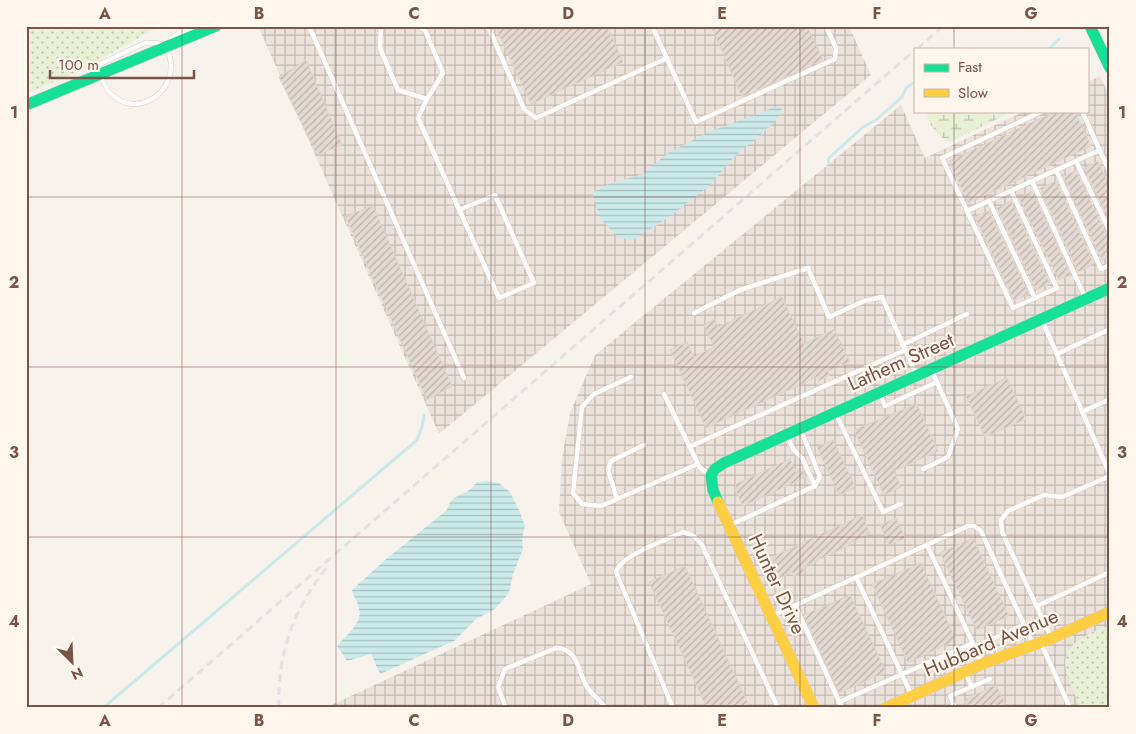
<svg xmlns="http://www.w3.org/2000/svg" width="1136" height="734" viewBox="0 0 1136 734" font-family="Jost,sans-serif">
<defs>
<pattern id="industrial-grid" width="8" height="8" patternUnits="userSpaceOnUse" patternTransform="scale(1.25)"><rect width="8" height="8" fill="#ebe2dc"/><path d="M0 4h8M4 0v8" fill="none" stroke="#c3bab4"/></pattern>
<pattern id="grass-dots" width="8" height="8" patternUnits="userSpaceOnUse" patternTransform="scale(1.25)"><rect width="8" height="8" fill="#e7efd5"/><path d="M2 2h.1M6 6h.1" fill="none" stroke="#c0c4af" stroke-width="1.8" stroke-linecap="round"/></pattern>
<pattern id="wetland-marsh" width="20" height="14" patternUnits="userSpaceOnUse" patternTransform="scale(1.25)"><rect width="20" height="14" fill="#e7efd5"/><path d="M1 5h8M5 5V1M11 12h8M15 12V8" fill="none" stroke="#c0c4af"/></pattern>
<pattern id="water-rules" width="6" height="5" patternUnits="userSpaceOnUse" patternTransform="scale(1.25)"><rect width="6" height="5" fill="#cbeaea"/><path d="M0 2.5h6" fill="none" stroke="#aac0c0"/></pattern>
<pattern id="building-hatch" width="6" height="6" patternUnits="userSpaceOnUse" patternTransform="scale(1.25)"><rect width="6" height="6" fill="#e5d9d3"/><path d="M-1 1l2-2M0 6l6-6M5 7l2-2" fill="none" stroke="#beb3ad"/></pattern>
</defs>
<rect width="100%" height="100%" fill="#f8f2ec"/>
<g fill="url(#industrial-grid)">
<polygon points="258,26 849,26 871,75 439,434"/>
<polygon points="1100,76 1110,97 1110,708 325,708 591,584 559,512 562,459 570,413 595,355 901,105 925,158 1025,111 1087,111 1087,82"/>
</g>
<g fill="url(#grass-dots)">
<polygon points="26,26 160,26 83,69 26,94"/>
<path d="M1105,627h5v81h-29c-21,-44 -28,-61 24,-81z"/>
</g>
<path fill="url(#wetland-marsh)" d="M927,111h87l-64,31c-12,-5 -23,-18 -23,-31z"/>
<g fill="url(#water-rules)">
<polygon points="778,106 782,109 775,122 733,158 710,185 672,215 633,240 617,237 600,218 592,193 609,184 643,174 668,153 709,132"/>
<path d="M488,481l11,2 11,9 9,18 6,16 -3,13 1,10 -10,25 -4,19 -14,16 -19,10 -22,22 -74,33 -9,-20 -24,7 -10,-15c8,-9 26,-23 22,-37 -1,-7 -5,-12 -7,-19l33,-30 62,-50c4,-14 10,-13 21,-19 3,-2 6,-6 9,-9z"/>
</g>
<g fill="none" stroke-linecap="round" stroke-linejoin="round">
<g stroke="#cbeaea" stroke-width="3">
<polyline points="1049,49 1059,39"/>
<polyline points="828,164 829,158 863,127 876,120 902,97 906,88 915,82"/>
<polyline points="103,708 417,440 422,427 424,415"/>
</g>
</g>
<g fill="url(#building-hatch)" stroke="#e1d4cd">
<polygon points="495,26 607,26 623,62 531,104"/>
<polygon points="711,26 807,26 823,60 742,97"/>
<polygon points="306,60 342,145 317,155 279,77"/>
<polygon points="1056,111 1075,111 1091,146 968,203 949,161"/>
<polygon points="1098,161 1110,187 1110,222 1084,168"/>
<polygon points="1076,171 1106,234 1110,236 1110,257 1102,260 1063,176"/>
<polygon points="1056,181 1094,264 1078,272 1040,188"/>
<polygon points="1032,191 1071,275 1059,280 1019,198"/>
<polygon points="1011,201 1050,284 1036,290 997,208"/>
<polygon points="373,206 452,386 427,400 345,216"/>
<polygon points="989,211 1029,294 1014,301 975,217"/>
<polygon points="782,297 804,344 834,329 850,362 828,371 830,375 819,381 817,377 706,428 670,350 687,342 694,357 714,347 704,325 715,319 718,327"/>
<polygon points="1007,378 1026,419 985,437 966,396"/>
<polygon points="917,404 938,451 894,471 901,487 884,495 854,430"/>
<polygon points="833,440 856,488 839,495 817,447"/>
<polygon points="790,459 796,472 802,469 806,477 743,506 735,489 736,484"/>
<polygon points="862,515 870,533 850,543 851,545 802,567 805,572 794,577 792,572 780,578 770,558"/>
<polygon points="896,518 905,538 889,545 880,525"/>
<polygon points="973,538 1009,616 977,630 940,553"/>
<polygon points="921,563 956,640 908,663 872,584"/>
<polygon points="685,566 750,708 707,708 649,582"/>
<polygon points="850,595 886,672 839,693 804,615"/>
<polygon points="996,685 1007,708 967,708 964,700"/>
</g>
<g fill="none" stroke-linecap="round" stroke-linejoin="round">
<g stroke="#d7cdc8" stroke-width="5.5">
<g id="lane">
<polyline points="309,26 464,378"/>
<polyline points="381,26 380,48 398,90 427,99 443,73 425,30 418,26"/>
<polyline points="488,26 524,109 536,118 667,58"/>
<polyline points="652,26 696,122 835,59 836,48 826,26"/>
<path d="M145,43h11l10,3c2,7 6,14 5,22 -2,29 -35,48 -59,27 -7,-6 -11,-18 -14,-27l2,-4z"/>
<polyline points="427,99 418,118 499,298 534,283 495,195 459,210"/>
<polyline points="1082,111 1110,173"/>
<polyline points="1076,161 1110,232"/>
<polyline points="1056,170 1101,269 1110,265"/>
<polyline points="1032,181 1085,297"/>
<polyline points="1011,191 1057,288 1013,308 942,158 1043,111"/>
<polyline points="989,201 1035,298"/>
<polyline points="967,211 1100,150"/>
<polyline points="694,313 740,290 808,268 829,317 864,301 882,297 916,374"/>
<polyline points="1042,320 1110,475"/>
<polyline points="902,345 967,314"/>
<polyline points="1057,354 1110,329"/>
<polyline points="631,377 594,394 582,407 573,493 582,504 601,506 698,464"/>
<polyline points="664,394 700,468 711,475"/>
<polyline points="880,394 885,406 937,382 931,370"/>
<polyline points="1082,412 1110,399"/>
<polyline points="836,414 883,512 901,504"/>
<polyline points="787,435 793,449 802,458 815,486"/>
<polyline points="689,447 905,350"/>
<polyline points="923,469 948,457 958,429 937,382"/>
<polyline points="617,499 608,470 611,461 644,445"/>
<polyline points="730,525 815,486 820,477 801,430"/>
<polyline points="927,545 982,663"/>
<polyline points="856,577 912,696"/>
<polyline points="795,605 842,708"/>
<polyline points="1037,606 1110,572"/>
<polyline points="772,616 968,526 974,526 981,531 1033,644"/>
<polyline points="1051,637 1002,532 1001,520 1008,511 1044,495 1062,497 1110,476"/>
<polyline points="1041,643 1070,708"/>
<polyline points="974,647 1024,625"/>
<polyline points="965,672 972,687"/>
<polyline points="839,702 973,643"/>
<path d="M506,708l-8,-21 7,-18 51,-21c22,0 22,24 31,39 6,10 13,11 18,21"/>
<path d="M673,708l-57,-136c5,-17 50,-32 67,-40 9,2 13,5 19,13l76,163"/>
<polyline points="955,708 950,696 990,679"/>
</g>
</g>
<g stroke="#d7cdc8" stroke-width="10">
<polyline id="street" points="173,40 193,26"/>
</g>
<g stroke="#d8cdc8" stroke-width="12">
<g id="fast">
<polyline points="1090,26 1110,68"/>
<polyline points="26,105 216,26"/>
<polyline points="718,502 713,490 711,475 715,469 724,463 1110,288"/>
</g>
</g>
<g stroke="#d8cdc8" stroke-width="12">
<g id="slow">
<polyline points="718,502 814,708"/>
<polyline points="886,708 982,664 1052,638 1110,612"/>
</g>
</g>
<g stroke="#dad0cd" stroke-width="2" stroke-dasharray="1 4" stroke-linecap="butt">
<polyline points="1108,26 1110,30"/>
<polyline points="1099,708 1103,696 1110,692"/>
</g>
<use href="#lane" stroke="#fefdfc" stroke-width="4.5"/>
<use href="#street" stroke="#fefdfc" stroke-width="9"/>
<use href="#fast" stroke="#16e098" stroke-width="11"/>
<use href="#slow" stroke="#ffcf43" stroke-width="11"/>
<g stroke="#e4e2e5" stroke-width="3" stroke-dasharray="8 5" stroke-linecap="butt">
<polyline points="917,49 943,26"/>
<polyline points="158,708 915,50"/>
<path d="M279,708c-2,-55 15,-100 49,-142"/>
</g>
</g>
<path fill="none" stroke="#795449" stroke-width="1" stroke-opacity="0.55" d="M182,26v682M336,26v682M491,26v682M645,26v682M800,26v682M954,26v23M954,111v597M26,197h1084M26,367h1084M26,537h1084"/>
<g text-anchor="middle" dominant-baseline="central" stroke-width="4.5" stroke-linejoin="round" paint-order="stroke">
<g font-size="20" fill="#795449" stroke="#fff6ed">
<text transform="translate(901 362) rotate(-24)">Lathem Street</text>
<text transform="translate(777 584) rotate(65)">Hunter Drive</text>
<text transform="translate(991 643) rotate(-23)">Hubbard Avenue</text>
</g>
</g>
<rect width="1136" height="734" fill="none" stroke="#fff6ed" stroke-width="55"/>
<rect x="914" y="48" width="175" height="65" fill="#fff6ed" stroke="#c9b5ab"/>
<rect x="924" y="64" width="25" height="8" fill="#16e098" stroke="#c9b5ab"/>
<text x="958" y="72" font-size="15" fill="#795449">Fast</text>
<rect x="924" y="89" width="25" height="8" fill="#ffcf43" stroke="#c9b5ab"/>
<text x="958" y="98" font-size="15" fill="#795449">Slow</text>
<g transform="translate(72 662) rotate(156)" stroke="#fff6ed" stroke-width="4" paint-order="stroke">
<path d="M0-4L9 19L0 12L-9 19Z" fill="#795449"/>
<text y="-8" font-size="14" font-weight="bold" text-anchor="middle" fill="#795449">N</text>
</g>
<path d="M50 70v8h144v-8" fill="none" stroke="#795449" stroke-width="2.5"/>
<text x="58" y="70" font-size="15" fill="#795449" stroke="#fff6ed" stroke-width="4" paint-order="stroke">100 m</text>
<rect x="28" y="28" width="1080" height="678" fill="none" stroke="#795449" stroke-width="2"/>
<g font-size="16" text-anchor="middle" font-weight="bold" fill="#795449">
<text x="105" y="19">A</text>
<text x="259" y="19">B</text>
<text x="414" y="19">C</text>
<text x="568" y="19">D</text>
<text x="722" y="19">E</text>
<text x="877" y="19">F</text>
<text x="1031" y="19">G</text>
<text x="14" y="118">1</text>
<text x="1122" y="118">1</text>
<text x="14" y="288">2</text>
<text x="1122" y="288">2</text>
<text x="14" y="458">3</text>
<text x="1122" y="458">3</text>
<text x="14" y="627">4</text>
<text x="1122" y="627">4</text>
<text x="105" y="726">A</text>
<text x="259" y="726">B</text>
<text x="414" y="726">C</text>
<text x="568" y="726">D</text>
<text x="722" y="726">E</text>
<text x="877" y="726">F</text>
<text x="1031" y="726">G</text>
</g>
</svg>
